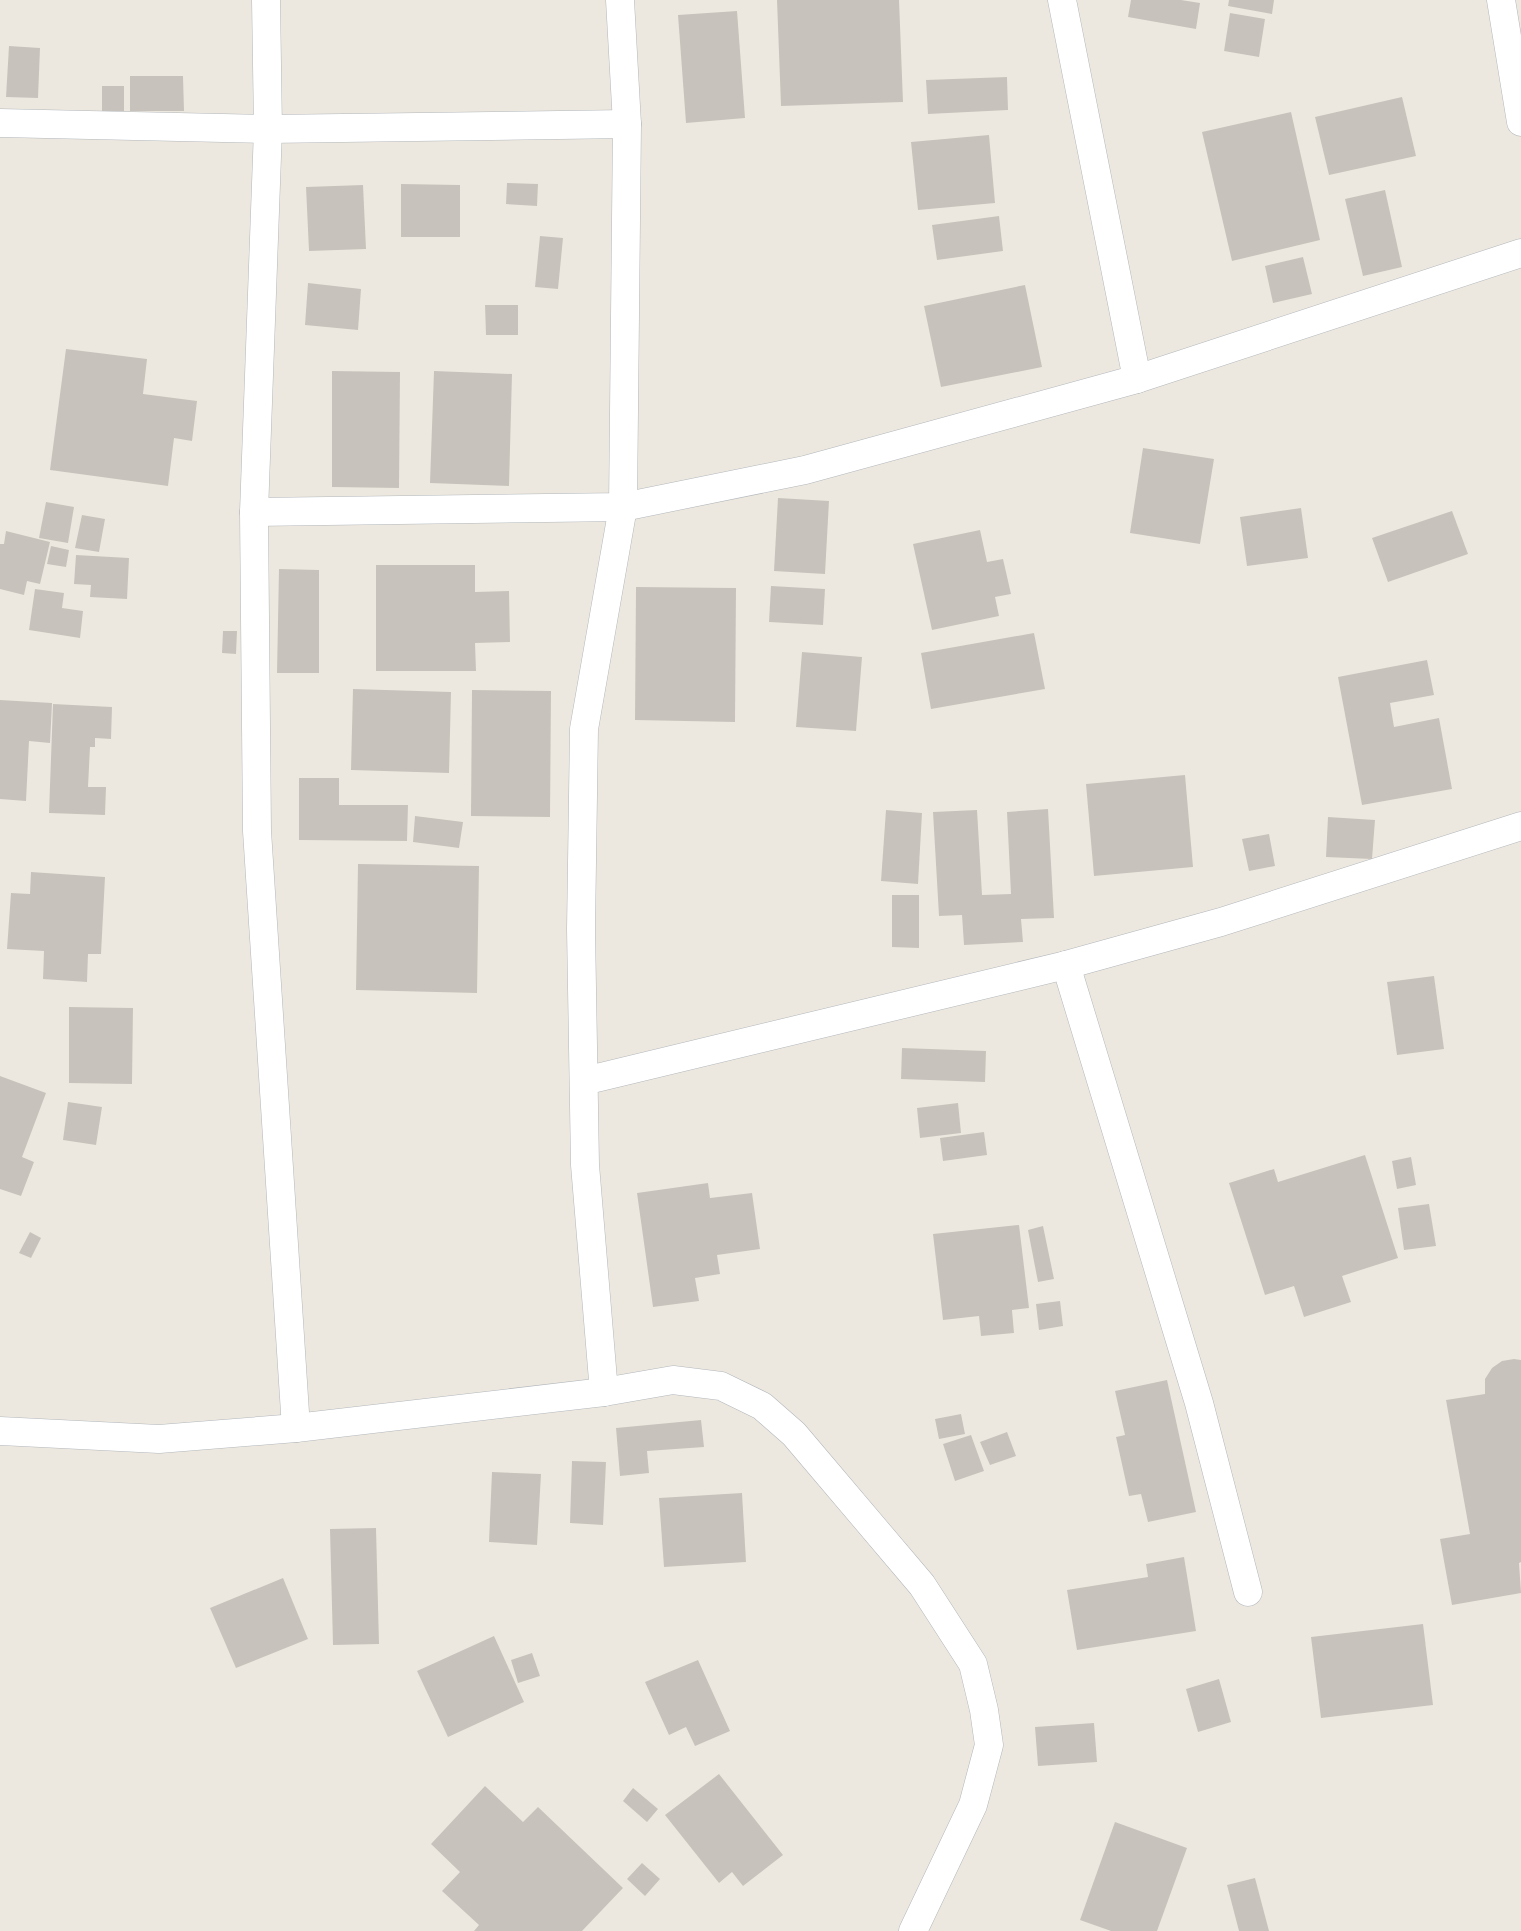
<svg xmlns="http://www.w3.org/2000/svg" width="1521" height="1931" viewBox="0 0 1521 1931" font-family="'Public Sans',sans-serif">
<rect width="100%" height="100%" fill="#ede8df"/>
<g fill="#c7c3bc">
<polygon points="777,0 899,0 903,102 781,106"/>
<polygon points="1131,0 1181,0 1200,3 1196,29 1128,17"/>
<polygon points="1229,0 1274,0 1272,14 1228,6"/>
<polygon points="737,11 745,118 686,123 678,15"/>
<polygon points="1230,13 1265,19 1259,57 1224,51"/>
<polygon points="9,46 40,48 38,98 6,97"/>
<polygon points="130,76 183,76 184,111 130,111"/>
<polygon points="1007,77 1008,110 928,114 926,80"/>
<rect x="102" y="86" width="22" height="25"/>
<polygon points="1402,97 1416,156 1329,175 1315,117"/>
<polygon points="1291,112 1320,240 1232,261 1202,132"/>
<polygon points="989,135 995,203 918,210 911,142"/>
<polygon points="507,183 538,184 537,206 506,204"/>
<polygon points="401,184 460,185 460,237 401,237"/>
<polygon points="363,185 366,249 309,251 306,187"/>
<polygon points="1385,190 1402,267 1363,276 1345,199"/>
<polygon points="999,216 1003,251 937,260 932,225"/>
<polygon points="540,236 563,238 558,289 535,287"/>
<polygon points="1303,257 1312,294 1273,303 1265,266"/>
<polygon points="308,283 361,289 358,330 305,325"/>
<polygon points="1025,285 1042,367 941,387 924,306"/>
<polygon points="485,305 518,305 518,335 486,335"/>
<polygon points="66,349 147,359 143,394 197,401 192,441 174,438 168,486 50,470"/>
<polygon points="332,371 400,372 399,488 332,487"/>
<polygon points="434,371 512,374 509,486 430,483"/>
<polygon points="1143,448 1214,459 1200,544 1130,533"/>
<polygon points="778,498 829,501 825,574 774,571"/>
<polygon points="46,502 74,507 68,543 39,538"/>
<polygon points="1301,508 1308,558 1247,566 1240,517"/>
<polygon points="1452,511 1468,554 1388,582 1372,538"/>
<polygon points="82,515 105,519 99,552 75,548"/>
<polygon points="980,530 987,562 1003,559 1011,594 995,597 999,616 932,630 913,544"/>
<polygon points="6,531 50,542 40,584 27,581 24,595 0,589 0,544 4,544"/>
<polygon points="51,546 69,550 66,567 47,564"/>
<polygon points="76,555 129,558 127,599 90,597 91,585 74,584"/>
<polygon points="376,565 475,565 475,592 509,591 510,642 475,643 476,671 376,671"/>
<polygon points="279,569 319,570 319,673 277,673"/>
<polygon points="771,586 825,589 823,625 769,622"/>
<polygon points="636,587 736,588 735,722 635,720"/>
<polygon points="35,589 64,593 62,608 83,611 80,638 29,630"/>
<polygon points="223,631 237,631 236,654 222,653"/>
<polygon points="1034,633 1045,689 931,709 921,653"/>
<polygon points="802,652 862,657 856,731 796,727"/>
<polygon points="1427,660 1434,695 1390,703 1394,727 1439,718 1452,789 1362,805 1338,677"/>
<polygon points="353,689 451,692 449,773 351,770"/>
<polygon points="472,690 551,691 550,817 471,816"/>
<polygon points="0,700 52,703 50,743 29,741 26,801 0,799"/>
<polygon points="53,704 112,707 111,739 95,738 95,747 90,747 88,787 106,787 105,815 49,813"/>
<polygon points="1185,775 1193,867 1094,876 1086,784"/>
<polygon points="299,778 339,778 339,805 408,805 407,841 299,840"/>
<polygon points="1048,809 1054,918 1021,919 1023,942 964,945 962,915 939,916 933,812 977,810 982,895 1011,894 1007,812"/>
<polygon points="886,810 922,813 918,884 881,881"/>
<polygon points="415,816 463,822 459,848 413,842"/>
<polygon points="1328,817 1375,820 1372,859 1326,857"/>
<polygon points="1269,834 1275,866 1249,871 1242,839"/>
<polygon points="358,864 479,866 477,993 356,990"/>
<polygon points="31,872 105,877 101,954 88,954 87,982 43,979 44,951 7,949 11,893 30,894"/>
<polygon points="892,895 919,895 919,948 892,947"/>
<polygon points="1434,976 1444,1049 1397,1055 1387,982"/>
<polygon points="69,1007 133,1008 132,1084 69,1083"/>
<polygon points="902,1048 986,1051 985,1082 901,1079"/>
<polygon points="0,1076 46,1093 22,1157 34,1162 21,1196 0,1189"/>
<polygon points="68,1102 102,1107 96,1145 63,1140"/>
<polygon points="958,1103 961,1133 920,1138 917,1108"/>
<polygon points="984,1132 987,1155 943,1161 940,1138"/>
<polygon points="1365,1155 1398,1258 1342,1276 1351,1302 1304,1317 1294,1286 1265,1295 1229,1183 1274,1169 1278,1182"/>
<polygon points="1411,1157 1416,1185 1397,1189 1392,1161"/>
<polygon points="708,1183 710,1198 752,1193 760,1249 717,1255 720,1274 695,1278 699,1301 653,1307 637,1193"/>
<polygon points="1429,1204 1436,1246 1404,1250 1398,1208"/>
<polygon points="1019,1225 1029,1308 1012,1310 1014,1333 981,1336 979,1316 943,1320 933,1234"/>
<polygon points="1043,1226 1054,1279 1038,1282 1028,1230"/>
<polygon points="30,1232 41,1238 31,1258 19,1253"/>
<polygon points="1060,1301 1063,1326 1039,1330 1036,1304"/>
<polygon points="1514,1359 1521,1360 1521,1562 1519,1563 1521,1593 1452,1605 1440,1539 1470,1534 1446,1400 1485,1394 1485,1379 1492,1368 1502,1361"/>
<polygon points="1167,1380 1196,1512 1148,1522 1141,1494 1129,1496 1116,1437 1125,1435 1115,1391"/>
<polygon points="961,1414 965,1434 939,1439 935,1419"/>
<polygon points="701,1420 704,1447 647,1451 649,1473 620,1476 616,1428"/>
<polygon points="1007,1432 1016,1456 990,1465 980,1442"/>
<polygon points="971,1435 984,1471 955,1481 943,1444"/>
<polygon points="572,1461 606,1462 603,1525 570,1523"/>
<polygon points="492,1472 541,1474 537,1545 489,1542"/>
<polygon points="742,1493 746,1562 664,1567 659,1498"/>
<polygon points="376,1528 379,1644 333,1645 330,1529"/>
<polygon points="1184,1557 1196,1631 1077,1650 1067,1590 1148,1577 1146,1564"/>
<polygon points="283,1578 308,1639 236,1668 210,1608"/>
<polygon points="1423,1624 1433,1705 1321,1718 1311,1637"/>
<polygon points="494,1636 524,1702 448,1737 417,1671"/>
<polygon points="532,1653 540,1676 518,1683 511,1660"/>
<polygon points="698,1660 730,1731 695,1746 686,1727 669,1735 645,1682"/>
<polygon points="1219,1679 1231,1722 1198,1732 1186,1689"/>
<polygon points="1094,1723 1097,1762 1038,1766 1035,1727"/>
<polygon points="719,1774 783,1855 743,1886 732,1872 719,1883 665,1815"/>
<polygon points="485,1786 523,1822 538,1807 623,1888 582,1931 474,1931 479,1925 442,1891 460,1872 431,1844"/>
<polygon points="633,1788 658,1809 647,1822 623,1801"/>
<polygon points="1115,1822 1187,1848 1157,1931 1111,1931 1080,1920"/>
<polygon points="642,1863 660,1879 645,1896 627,1879"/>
<polygon points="1255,1878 1269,1931 1239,1931 1227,1885"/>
</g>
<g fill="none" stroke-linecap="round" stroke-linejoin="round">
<g stroke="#b2b7bb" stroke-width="29">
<g id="street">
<polyline points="266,0 268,129 254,512 257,831 296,1428"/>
<polyline points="1062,0 1137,379"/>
<polyline points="1501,0 1521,122"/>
<polyline points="0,123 268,129 627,124"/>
<polyline points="254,512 623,507 805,470 1137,379 1521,253"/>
<polyline points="1066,965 1199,1403 1248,1592"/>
<polyline points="584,1081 1066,965 1221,922 1521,826"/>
<polyline points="604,1392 585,1165 581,929 584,729 623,507 627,124 620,0"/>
<polyline points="0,1431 159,1439 296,1428 604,1392 673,1380 721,1386 762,1406 794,1434 922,1585 973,1664 984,1710 989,1745 973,1805 913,1931"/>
</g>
</g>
<use href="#street" stroke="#fff" stroke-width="28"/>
</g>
</svg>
